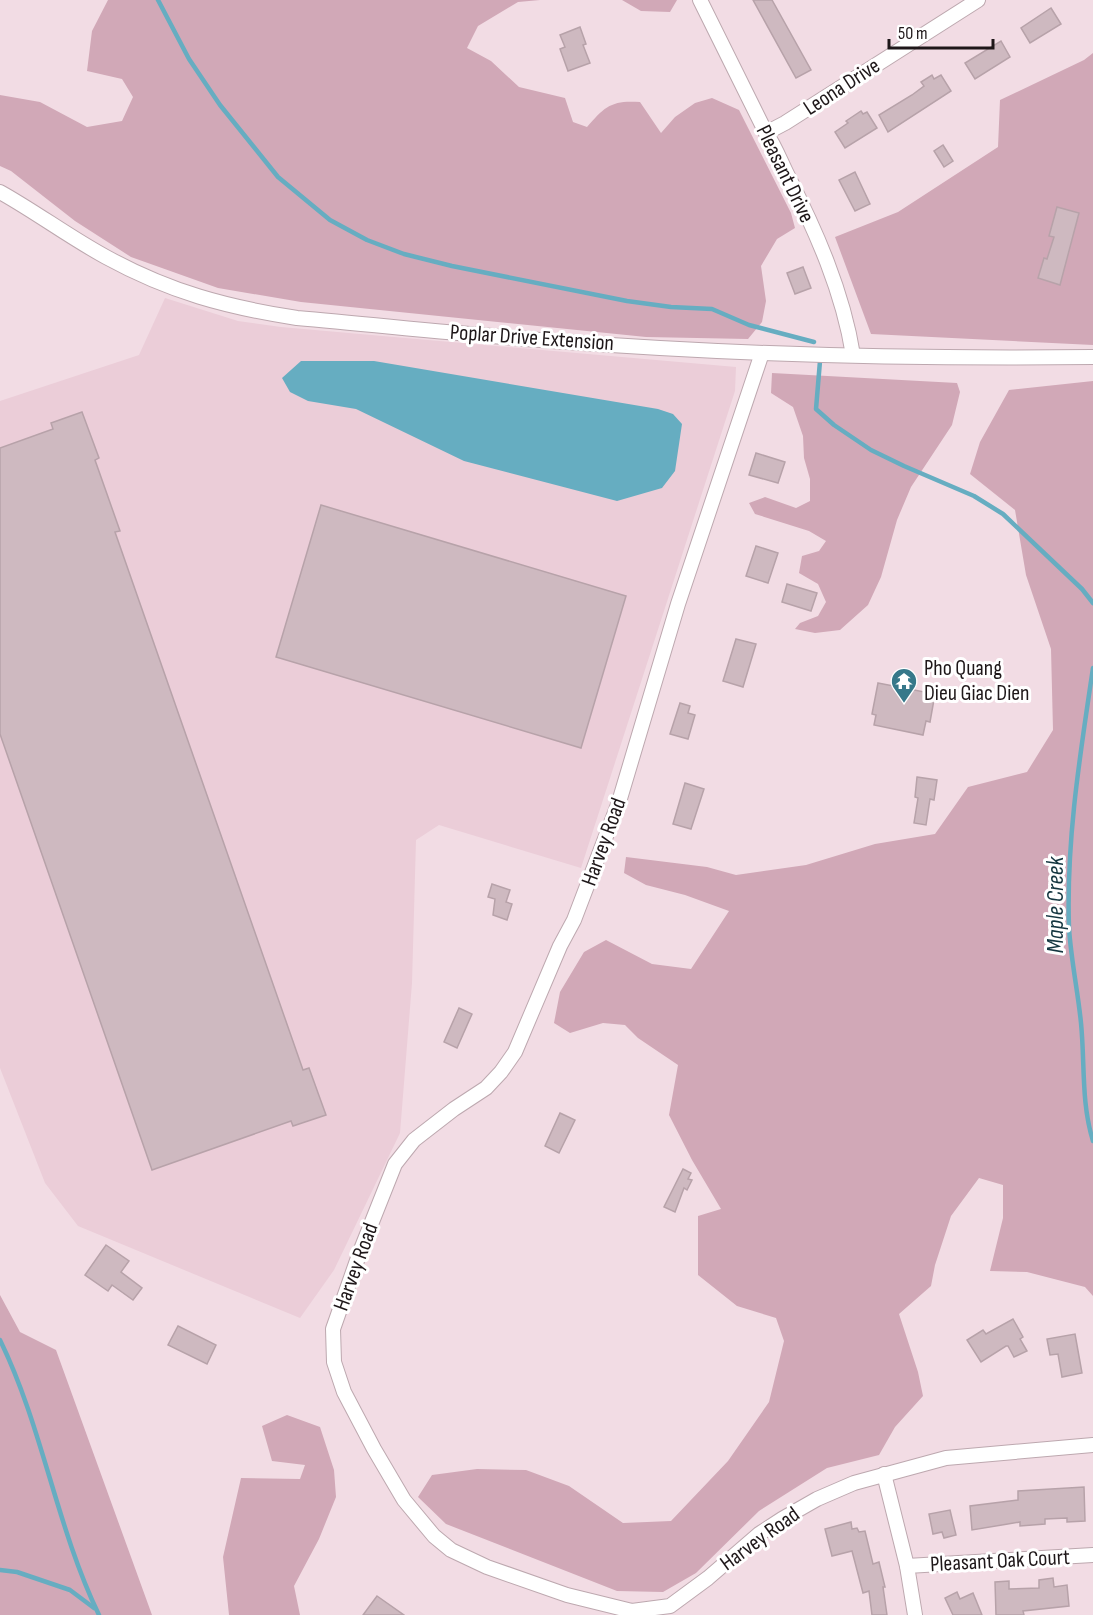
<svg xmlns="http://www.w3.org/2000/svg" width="1093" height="1615" viewBox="0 0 1093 1615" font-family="'Sofia Sans Condensed',sans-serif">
<rect width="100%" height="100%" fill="#f2dce4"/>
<polygon fill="#ebcdd8" points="165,298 238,321 281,327 736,367 735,391 581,868 439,825 416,840 412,983 400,1133 334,1270 300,1318 78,1226 45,1183 0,1068 0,401 139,355"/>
<g fill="#d1a8b7">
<path d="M108,0h432l-22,2 -40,24 -11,22 24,13 28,26 46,11 8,24 14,5c18,-21 25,-27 53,-25l21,31 14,-16 20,-14 17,-5 27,12 52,103 4,15 -18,11 -16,27 5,35 -4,21 -14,17 -102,-2 -345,-35 -83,-14 -87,-31 -56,-36 -64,-50 -11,-5v-71l40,7 47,25 35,-6 11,-24 -11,-18 -35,-8 5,-40z"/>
<polygon points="622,0 677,0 670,12 641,11"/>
<polygon points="1093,53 1093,345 871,334 835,237 898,212 998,147 1000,100 1084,60"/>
<polygon points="772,373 957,383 960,392 952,425 911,487 897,520 881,577 868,605 840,630 815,633 795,629 800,623 818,616 826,602 818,584 799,573 802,556 819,551 826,541 809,531 755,514 749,503 765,497 796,508 810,501 810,479 804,458 803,436 793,407 771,393"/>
<polygon points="1093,381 1093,1296 1085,1287 1027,1272 990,1271 1003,1218 1003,1185 979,1178 951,1216 935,1265 931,1286 899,1314 918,1372 923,1396 895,1427 879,1455 827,1468 759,1511 696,1573 663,1592 617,1591 446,1524 418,1497 432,1475 477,1469 526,1470 569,1486 623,1523 671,1521 728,1461 769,1402 784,1341 776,1318 737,1306 698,1275 698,1216 721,1209 692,1160 669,1115 678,1065 638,1038 625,1025 603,1023 570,1033 554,1023 560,992 584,952 606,940 652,964 691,969 729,911 685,895 646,885 624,873 626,857 707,867 736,875 806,865 875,844 935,834 968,787 1027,772 1053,730 1051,649 1026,575 1015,510 970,474 980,442 1009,390"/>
<polygon points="0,1295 20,1332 56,1350 152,1615 0,1615"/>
<polygon points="287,1415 320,1427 334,1470 336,1497 319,1539 294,1586 300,1615 229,1615 223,1557 241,1478 300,1479 305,1465 272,1461 262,1426"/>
</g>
<polygon fill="#66adc1" points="301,361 374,361 658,409 673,414 682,424 675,471 662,488 617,501 464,461 356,409 308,401 290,392 282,378"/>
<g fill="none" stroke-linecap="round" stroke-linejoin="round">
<g stroke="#66adc1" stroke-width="4.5">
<polyline points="158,0 189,59 220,105 278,177 330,220 367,240 404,254 452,266 627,301 671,307 712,309 749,325 814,342"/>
<polyline points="820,361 816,409 834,425 871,450 904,466 974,496 1003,514 1082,589 1093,603"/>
<path d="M1093,668c-13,87 -27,173 -24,260 2,32 9,64 12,95 4,40 0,80 12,118"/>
<path d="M0,1340c43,88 56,186 99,275"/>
<polyline points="0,1570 17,1572 70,1590 94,1608"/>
</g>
</g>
<g fill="#ceb9c0" stroke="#b7a2a9" stroke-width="1.5">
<polygon points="753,0 772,0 811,70 796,78"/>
<polygon points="1051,8 1061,24 1030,43 1021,28"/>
<polygon points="580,27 586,44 583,45 590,63 568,71 560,49 565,47 560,35"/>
<polygon points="1001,41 1010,57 975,79 965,63"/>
<polygon points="932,75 934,79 941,75 951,91 888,132 879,115 912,95 924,86 921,82"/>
<polygon points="861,111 863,114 867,112 877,128 845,148 835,132 848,123 846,121"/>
<polygon points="943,145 953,161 944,167 934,151"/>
<polygon points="855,172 870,204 855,211 839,180"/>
<polygon points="1057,207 1079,213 1060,285 1038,278 1044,258 1047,259 1054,237 1049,236"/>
<polygon points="803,267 811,288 795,294 787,273"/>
<polygon points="82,412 99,458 95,460 120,531 115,532 303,1070 309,1068 326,1115 293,1126 291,1121 152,1170 0,734 0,448 53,429 51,423"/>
<polygon points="756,453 785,462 778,483 749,475"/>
<polygon points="321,505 626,596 581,748 276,657"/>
<polygon points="756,546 778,553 768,583 746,576"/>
<polygon points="787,584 817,593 811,611 782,602"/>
<polygon points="736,639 756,644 743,687 723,681"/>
<polygon points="878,683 935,694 930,722 926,721 923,735 874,725 876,715 872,714"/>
<polygon points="680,703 690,706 688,713 695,715 688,739 670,734"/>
<polygon points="917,777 937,780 934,800 930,799 926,825 914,823 918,798 915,797"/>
<polygon points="685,783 704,789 691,829 673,824"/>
<polygon points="492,884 510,890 506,902 512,904 507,920 493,915 495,899 488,897"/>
<polygon points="459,1008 472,1014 457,1048 444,1042"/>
<polygon points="560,1113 575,1120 559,1153 545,1146"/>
<polygon points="683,1169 691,1173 688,1179 692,1180 687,1190 684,1188 675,1212 664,1207"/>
<polygon points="106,1245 129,1261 121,1272 142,1288 133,1300 112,1285 108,1291 85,1275"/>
<polygon points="1013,1319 1023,1337 1020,1339 1027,1351 1014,1357 1008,1346 1006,1346 981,1362 967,1340 983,1330 986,1334"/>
<polygon points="178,1326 216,1345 207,1364 168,1345"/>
<polygon points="1075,1334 1082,1373 1062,1377 1058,1354 1050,1355 1047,1339"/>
<polygon points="1084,1487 1085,1521 1067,1522 1067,1518 1045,1519 1045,1524 1020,1526 1020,1522 972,1530 970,1506 1018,1500 1018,1491"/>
<polygon points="950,1510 956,1535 944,1538 942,1532 933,1534 929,1514"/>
<polygon points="851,1522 852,1529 857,1528 859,1532 865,1531 873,1564 879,1562 885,1587 883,1587 887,1615 872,1615 869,1591 863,1593 852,1551 832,1556 825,1529"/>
<polygon points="1053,1578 1054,1587 1067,1585 1069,1606 1023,1611 1024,1615 996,1615 995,1582 1009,1581 1009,1589 1039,1588 1039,1580"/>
<polygon points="957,1592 960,1599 973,1593 982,1615 953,1615 945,1598"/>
<polygon points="377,1596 404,1615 363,1615"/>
</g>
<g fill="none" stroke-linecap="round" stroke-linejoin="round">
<g stroke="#bda8af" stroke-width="16">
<g id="minor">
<path d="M700,0l66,133c9,13 14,27 21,41 29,57 56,118 66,181"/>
<polyline points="766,133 785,123 978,0"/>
<path d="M0,192c36,20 69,45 106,65 64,35 120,50 191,61 91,8 181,18 271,24 174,13 350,17 525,15"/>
<polyline points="762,353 678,604 619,802 574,920 560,946 515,1052 501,1072 486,1088 454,1109 414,1140 395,1164 360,1252 333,1329 334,1362 344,1392 374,1449 404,1500 434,1536 451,1550 487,1567 567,1595 632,1611 670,1606 708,1578 759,1534 782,1519 817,1499 854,1483 946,1458 1093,1445"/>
<polyline points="884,1474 907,1566 915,1615"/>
<polyline points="907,1566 1093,1555"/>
</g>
</g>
<use href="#minor" stroke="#fff" stroke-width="14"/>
</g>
<defs>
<g id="temple-pin" transform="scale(1.35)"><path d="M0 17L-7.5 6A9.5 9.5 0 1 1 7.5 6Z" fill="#36788a" stroke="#fff"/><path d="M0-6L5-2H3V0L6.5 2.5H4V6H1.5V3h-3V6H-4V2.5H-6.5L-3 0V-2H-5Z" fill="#fff"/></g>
</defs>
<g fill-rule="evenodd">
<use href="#temple-pin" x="904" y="681"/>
</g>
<g text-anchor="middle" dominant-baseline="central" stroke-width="6" stroke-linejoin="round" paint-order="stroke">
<g font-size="22" fill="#1e1719" stroke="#fff">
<text transform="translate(842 87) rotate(-33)">Leona Drive</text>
<text transform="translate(785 174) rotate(64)">Pleasant Drive</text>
<text transform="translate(532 338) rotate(4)">Poplar Drive Extension</text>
<text transform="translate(604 842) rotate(-70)">Harvey Road</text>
<text transform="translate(356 1267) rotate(-70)">Harvey Road</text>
<text transform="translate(760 1539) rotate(-36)">Harvey Road</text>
<text transform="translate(1000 1561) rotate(-3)">Pleasant Oak Court</text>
</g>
<g font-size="22" fill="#1e1719" stroke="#fff" text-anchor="start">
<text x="924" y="668">Pho Quang<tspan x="924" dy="25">Dieu Giac Dien</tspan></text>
</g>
<g font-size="24" font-style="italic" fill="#143640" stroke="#fff">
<text transform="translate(1055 905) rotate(-90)">Maple Creek</text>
</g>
</g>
<path d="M889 39v9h104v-9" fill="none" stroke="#1e1719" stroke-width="3"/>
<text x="898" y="39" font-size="18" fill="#1e1719" stroke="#ffffff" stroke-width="4.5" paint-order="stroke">50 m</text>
</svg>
